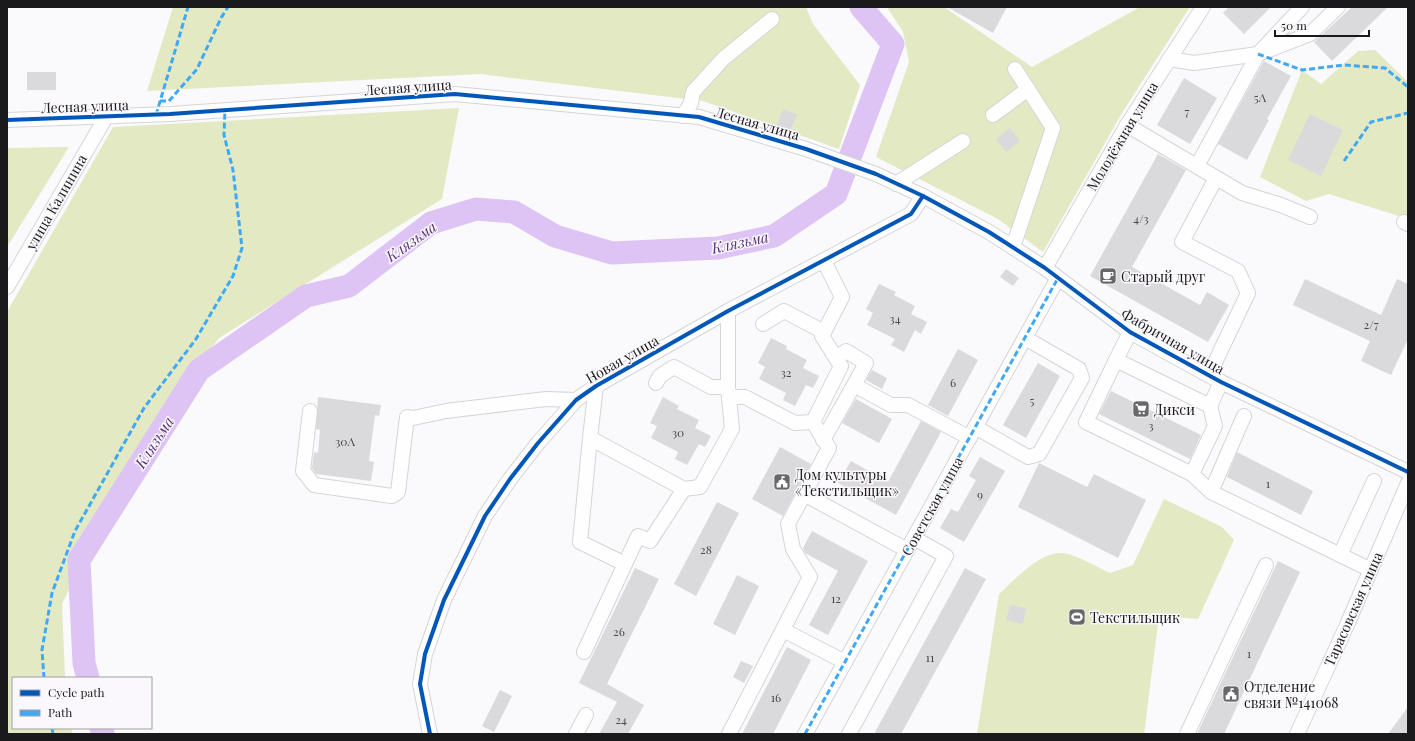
<svg xmlns="http://www.w3.org/2000/svg" width="1415" height="741" viewBox="0 0 1415 741" font-family="'Playfair Display',serif">
<rect width="100%" height="100%" fill="#faf9fc"/>
<g fill="#e3eac3">
<polygon points="173,7 806,7 813,24 860,85 839,149 703,101 480,74 147,91"/>
<polygon points="887,7 944,7 1032,67 1140,7 1190,7 1122,113 1043,252 998,219 876,157 909,62 903,32"/>
<polygon points="1375,50 1408,82 1408,219 1329,194 1306,201 1260,177 1302,70 1321,84 1358,51"/>
<polygon points="459,108 442,199 219,338 145,436 62,604 65,678 13,678 13,728 71,728 73,734 7,734 7,312 113,127"/>
<polygon points="69,147 7,247 7,148"/>
<path d="M1164,499l58,28 12,13 -36,79 -39,-3 -15,118h-167l22,-140c17,-15 44,-47 69,-40 14,4 29,13 42,19l23,-8z"/>
</g>
<g fill="none" stroke-linecap="round" stroke-linejoin="round">
<g stroke="#ddc4f5" stroke-width="23">
<polyline points="88,678 84,663 79,560 199,370 306,296 349,286 431,223 476,209 514,212 555,236 612,253 718,248 774,236 836,194 893,44 861,7"/>
<polyline points="101,728 103,734"/>
</g>
</g>
<g fill="#dad9dc">
<polygon points="947,7 1007,7 993,33"/>
<polygon points="1229,7 1271,7 1244,34 1223,13"/>
<polygon points="1352,7 1388,7 1332,61 1314,42"/>
<polygon points="1264,61 1291,76 1267,119 1269,120 1247,160 1218,144"/>
<rect x="27" y="72" width="29" height="18"/>
<polygon points="1184,78 1217,98 1190,144 1157,125"/>
<polygon points="783,109 797,115 790,132 776,127"/>
<polygon points="1310,114 1343,130 1321,176 1288,160"/>
<polygon points="1010,128 1020,141 1006,152 996,139"/>
<polygon points="1158,154 1186,170 1132,267 1200,305 1207,292 1229,305 1208,342 1090,276"/>
<polygon points="1006,269 1019,278 1013,286 1000,277"/>
<polygon points="1305,279 1381,315 1397,279 1408,284 1408,339 1391,375 1361,361 1370,341 1293,305"/>
<polygon points="879,284 896,292 894,295 915,306 911,314 927,322 921,334 915,330 904,352 891,345 895,339 867,325 873,313 866,309"/>
<polygon points="771,338 787,346 786,349 807,360 803,368 819,376 813,388 806,385 795,406 783,400 786,393 759,379 765,367 758,363"/>
<polygon points="958,349 978,360 948,416 928,405"/>
<polygon points="1038,363 1060,376 1026,438 1003,425"/>
<polygon points="872,370 887,378 882,389 866,380"/>
<polygon points="1111,391 1201,435 1190,459 1099,414"/>
<polygon points="318,397 381,405 379,416 375,415 369,461 374,462 371,481 316,474 312,468 314,452 318,453 320,430 316,429"/>
<polygon points="663,397 679,406 677,409 699,420 695,428 711,436 705,447 699,444 687,465 675,459 678,452 651,438 657,426 650,423"/>
<polygon points="856,399 892,419 879,443 842,423"/>
<polygon points="921,421 941,432 896,515 838,483 851,461 888,482"/>
<polygon points="780,447 811,464 783,516 752,499"/>
<polygon points="1237,452 1313,491 1301,515 1227,477"/>
<polygon points="980,457 1005,471 964,542 940,528 951,509 958,512 976,480 969,476"/>
<polygon points="1039,463 1087,487 1094,474 1146,500 1118,558 1018,507"/>
<polygon points="717,502 739,513 696,596 674,584"/>
<polygon points="812,531 868,561 828,635 809,625 838,571 805,553 803,548"/>
<polygon points="1278,561 1300,572 1224,734 1197,734"/>
<polygon points="635,568 659,579 607,684 644,705 628,734 599,734 617,702 579,683"/>
<polygon points="965,568 986,579 901,734 874,734"/>
<polygon points="737,575 759,586 735,635 713,624"/>
<polygon points="1010,605 1026,608 1023,624 1006,620"/>
<polygon points="787,647 811,660 773,734 742,734"/>
<polygon points="741,661 753,666 744,683 733,677"/>
<polygon points="500,690 512,696 494,732 482,726"/>
<polygon points="1408,707 1408,734 1388,734"/>
</g>
<g fill="none" stroke-linecap="round" stroke-linejoin="round">
<g stroke="#d5d5d7" stroke-width="16">
<g id="minor">
<polyline points="1169,59 1194,63 1258,54 1310,34 1338,7"/>
<polyline points="993,115 1028,89"/>
<polyline points="683,116 691,103 693,92 723,59 772,19"/>
<polyline points="7,120 170,114 455,94 699,117 806,149 876,174 923,196 989,232 1045,268 1130,332 1221,382 1408,472"/>
<polyline points="1127,125 1242,193 1281,205 1310,217"/>
<polyline points="1197,166 1258,54 1302,7"/>
<polyline points="896,184 963,141"/>
<polyline points="1404,222 1408,224"/>
<polyline points="1013,247 1053,128 1015,69"/>
<polyline points="1045,268 1127,125 1203,7"/>
<polyline points="7,287 106,117"/>
<polyline points="763,324 784,311 824,332"/>
<polyline points="1130,332 1116,360 1210,406 1221,382"/>
<polyline points="836,358 846,351 866,363 854,385 891,405 908,405 970,438"/>
<polyline points="1116,360 1086,422 1192,474 1215,426 1210,406"/>
<polyline points="1209,375 1248,293 1238,271 1182,242 1216,178"/>
<polyline points="656,383 660,376 674,367 711,387 728,387"/>
<polyline points="596,386 590,438 580,542 625,564"/>
<polyline points="729,397 745,397 795,423 813,422"/>
<polyline points="310,411 303,471 314,485 392,496 398,492 407,417 413,418 446,411 546,399 576,400"/>
<polyline points="1244,416 1211,492 1371,570"/>
<polyline points="975,427 1028,457 1039,454 1082,378 1079,369 1025,338"/>
<polyline points="590,438 684,489"/>
<polyline points="823,440 854,385"/>
<polyline points="1192,474 1211,492"/>
<polyline points="804,494 907,550"/>
<polyline points="1340,555 1374,481"/>
<polyline points="783,630 845,662"/>
<polyline points="584,652 638,536 650,541 684,489 700,487 732,429 728,387 728,311"/>
<polyline points="430,734 420,684 425,654 444,600 485,516 510,479 538,443 576,400 596,386 728,311 911,214 923,196"/>
<polyline points="576,734 586,715"/>
<polyline points="729,734 810,577 793,549 788,524 829,448 813,422 841,366 822,336 842,297 824,261"/>
<polyline points="805,734 1058,278"/>
<polyline points="849,734 946,556 914,538"/>
<polyline points="1187,734 1266,565"/>
<polyline points="1297,734 1347,625 1408,483"/>
</g>
</g>
<use href="#minor" stroke="#fefeff" stroke-width="14"/>
<g stroke="#3fa9f5" stroke-width="3" stroke-dasharray="6 3" stroke-linecap="butt">
<polyline points="1258,54 1302,70 1344,65 1385,68 1408,87"/>
<polyline points="160,101 169,101 197,69 221,18 228,7"/>
<polyline points="156,115 188,7"/>
<polyline points="1344,161 1371,122 1408,113"/>
<polyline points="44,678 42,650 52,593 75,531 144,408 196,339 233,276 242,248 233,170 224,135 225,110"/>
<polyline points="52,728 53,734"/>
<polyline points="805,734 1058,278"/>
</g>
<g stroke="#faf8fd" stroke-width="6">
<g id="cycleway">
<polyline points="7,120 170,114 455,94 699,117 806,149 876,174 923,196 989,232 1045,268 1130,332 1221,382 1408,472"/>
<polyline points="430,734 420,684 425,654 444,600 485,516 510,479 538,443 576,400 596,386 728,311 911,214 923,196"/>
</g>
</g>
<use href="#cycleway" stroke="#0057b8" stroke-width="4"/>
</g>
<defs>
<g id="cafe-square" transform="scale(0.9)"><rect x="-9" y="-9" width="18" height="18" rx="4" fill="#68676a" stroke="#faf8fd"/><path d="M-5.5-4.5H6V0H3Q3 3.5 0 3.5H-2.5Q-5.5 3.5-5.5 0ZM3-3.2v2h1.7v-2ZM-6 4.5H4V6H-6Z" fill="#fff"/></g>
<g id="supermarket-square" transform="scale(0.9)"><rect x="-9" y="-9" width="18" height="18" rx="4" fill="#68676a" stroke="#faf8fd"/><path d="M-6-5.5h2.5l.6 2H6L4.5 2H-2.5L-4.4-4H-6ZM-1.5 3.2a1.3 1.3 0 1 0 .1 0ZM3 3.2a1.3 1.3 0 1 0 .1 0Z" fill="#fff"/></g>
<g id="civic-square" transform="scale(0.9)"><rect x="-9" y="-9" width="18" height="18" rx="4" fill="#68676a" stroke="#faf8fd"/><path d="M-.6-6.5H3V-4.5H.6V-3L4-1V1h2V6H-6V1h2V-1L-.6-3ZM-1.2 2.5V6h2.4V2.5Z" fill="#fff"/></g>
<g id="stadium-square" transform="scale(0.9)"><rect x="-9" y="-9" width="18" height="18" rx="4" fill="#68676a" stroke="#faf8fd"/><path d="M0-5a6.5 5 0 1 0 0 10a6.5 5 0 1 0 0-10ZM-3.5-1.8h7v3.6h-7Z" fill="#fff"/></g>
</defs>
<g fill-rule="evenodd">
<use href="#cafe-square" x="1108" y="276"/>
<use href="#supermarket-square" x="1141" y="409"/>
<use href="#civic-square" x="782" y="482"/>
<use href="#stadium-square" x="1077" y="617"/>
<use href="#civic-square" x="1231" y="694"/>
</g>
<g text-anchor="middle" dominant-baseline="central" stroke-width="3" stroke-linejoin="round" paint-order="stroke">
<g font-size="12" fill="#4a494b">
<text x="1260" y="97">5А</text>
<text x="1187" y="111">7</text>
<text x="1141" y="218">4/3</text>
<text x="895" y="318">34</text>
<text x="1371" y="324">2/7</text>
<text x="786" y="372">32</text>
<text x="953" y="382">6</text>
<text x="1032" y="400">5</text>
<text x="1151" y="425">3</text>
<text x="678" y="432">30</text>
<text x="345" y="441">30А</text>
<text x="1268" y="483">1</text>
<text x="980" y="494">9</text>
<text x="706" y="549">28</text>
<text x="836" y="598">12</text>
<text x="619" y="631">26</text>
<text x="1249" y="653">1</text>
<text x="930" y="657">11</text>
<text x="776" y="697">16</text>
<text x="621" y="719">24</text>
</g>
<g font-size="14" fill="#1a191b" stroke="#faf8fd">
<text transform="translate(408 87) rotate(-4)">Лесная улица</text>
<text transform="translate(85 106) rotate(-2)">Лесная улица</text>
<text transform="translate(757 123) rotate(16)">Лесная улица</text>
<text transform="translate(1122 136) rotate(-59)">Молодёжная улица</text>
<text transform="translate(56 202) rotate(-60)">улица Калинина</text>
<text transform="translate(1173 341) rotate(30)">Фабричная улица</text>
<text transform="translate(622 359) rotate(-30)">Новая улица</text>
<text transform="translate(932 506) rotate(-61)">Советская улица</text>
<text transform="translate(1353 609) rotate(-66)">Тарасовская улица</text>
</g>
<g font-size="14" fill="#1a191b" stroke="#faf8fd" text-anchor="start">
<text x="1121" y="276">Старый друг</text>
<text x="1154" y="409">Дикси</text>
<text x="795" y="474">Дом культуры<tspan x="795" dy="16">«Текстильщик»</tspan></text>
<text x="1090" y="617">Текстильщик</text>
<text x="1244" y="686">Отделение<tspan x="1244" dy="16">связи №141068</tspan></text>
</g>
<g font-size="15" font-style="italic" fill="#592d7b" stroke="#faf8fd">
<text transform="translate(411 241) rotate(-35)">Клязьма</text>
<text transform="translate(740 242) rotate(-12)">Клязьма</text>
<text transform="translate(154 442) rotate(-57)">Клязьма</text>
</g>
</g>
<rect width="1415" height="741" fill="none" stroke="#1a191b" stroke-width="16"/>
<rect x="12" y="677" width="140" height="52" fill="#faf8fd" stroke="#a09fa3"/>
<rect x="20" y="690" width="20" height="6" fill="#0057b8" stroke="#a09fa3"/>
<text x="48" y="697" font-size="12" fill="#1a191b">Cycle path</text>
<rect x="20" y="710" width="20" height="6" fill="#3fa9f5" stroke="#a09fa3"/>
<text x="48" y="717" font-size="12" fill="#1a191b">Path</text>
<path d="M1275 30v6h94v-6" fill="none" stroke="#1a191b" stroke-width="2"/>
<text x="1281" y="30" font-size="12" fill="#1a191b" stroke="#faf8fd" stroke-width="3" paint-order="stroke">50 m</text>
</svg>
